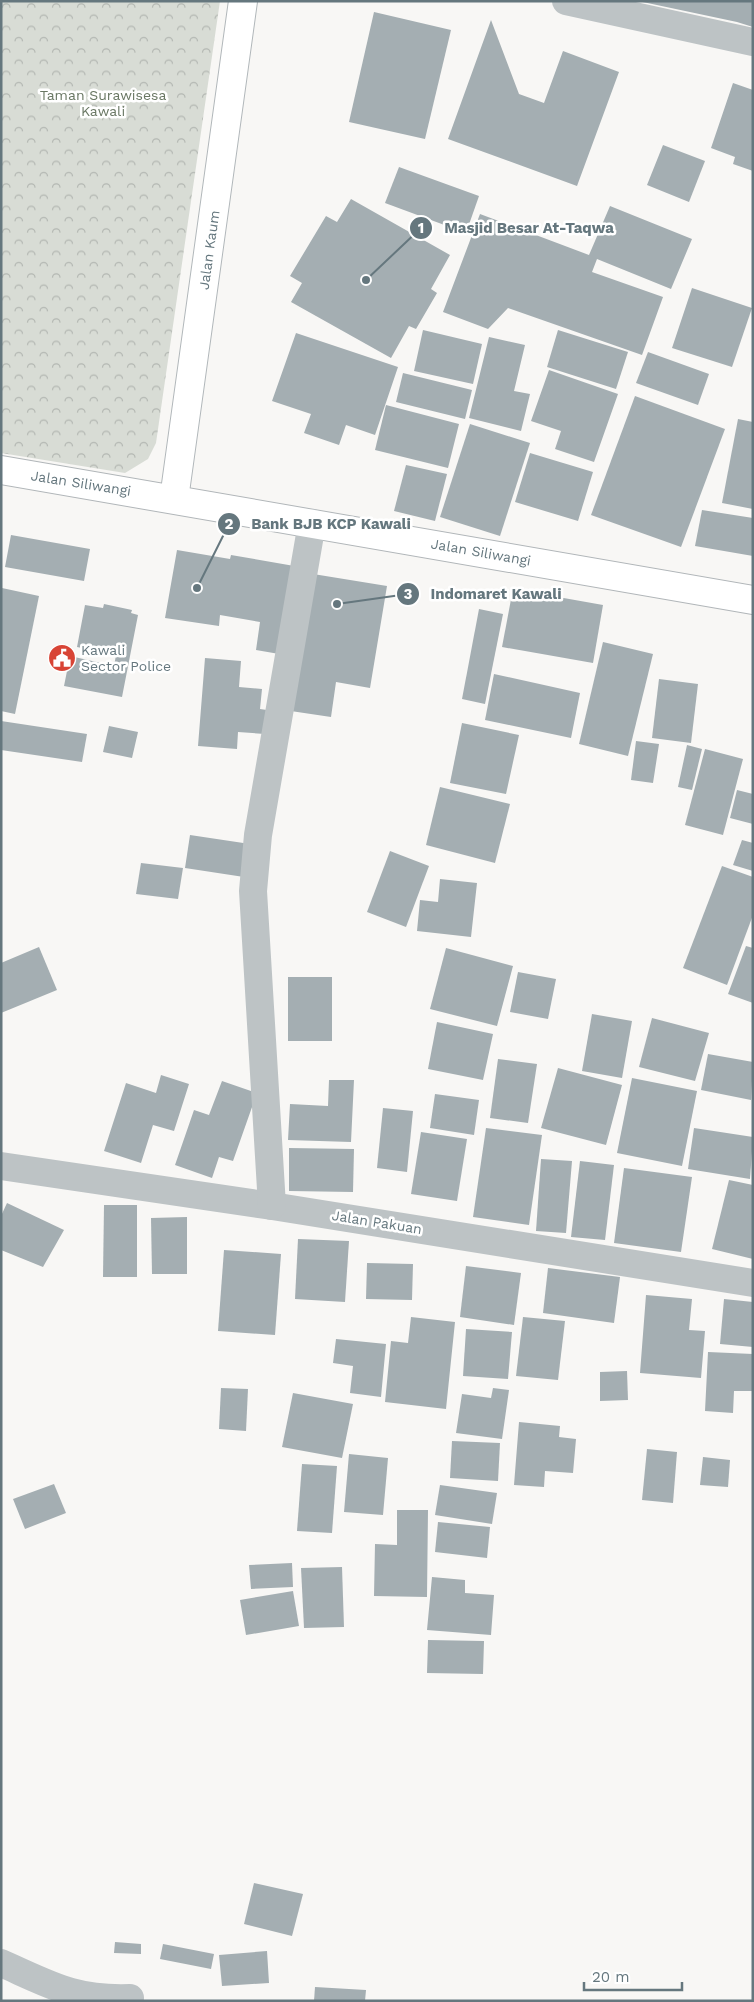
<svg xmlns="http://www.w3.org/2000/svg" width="754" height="2002" viewBox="0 0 754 2002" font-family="'Work Sans',sans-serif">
<defs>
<pattern id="park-crowns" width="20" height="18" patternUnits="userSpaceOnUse" patternTransform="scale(1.25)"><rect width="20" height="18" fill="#d8dcd5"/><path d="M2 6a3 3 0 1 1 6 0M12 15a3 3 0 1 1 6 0" fill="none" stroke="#b3b7b2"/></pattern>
</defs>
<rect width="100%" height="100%" fill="#f8f7f5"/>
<polygon fill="url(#park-crowns)" points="1,1 220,1 156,443 148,459 125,473 1,453"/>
<g fill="#a4aeb2">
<polygon points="638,1 753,1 753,27 737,22"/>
<polygon points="374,12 451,30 425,139 349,122"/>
<polygon points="491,20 519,94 544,103 563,51 619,72 577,186 448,139"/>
<polygon points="733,83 753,90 753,171 733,164 735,157 711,148"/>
<polygon points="663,145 705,161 689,202 647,185"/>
<polygon points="399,167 479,196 466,233 385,203"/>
<polygon points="351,199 450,255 431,289 437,293 416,329 409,326 391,358 291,302 302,283 290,276 326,216 337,222"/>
<polygon points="610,206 692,239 671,289 597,259 592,272 663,297 642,355 508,308 488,329 443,312 480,214 589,255"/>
<polygon points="692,288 752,308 732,367 672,348"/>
<polygon points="423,330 482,344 473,384 414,371"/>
<polygon points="558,330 628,352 616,389 547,367"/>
<polygon points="296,333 398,367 375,435 346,425 339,445 304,433 311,414 272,401"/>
<polygon points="489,337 525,345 514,391 530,394 521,431 469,418"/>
<polygon points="648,352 709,374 698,405 636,383"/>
<polygon points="549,370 618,394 594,462 555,449 561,431 531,421"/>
<polygon points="403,373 472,390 465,419 396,402"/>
<polygon points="635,396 725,429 681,547 591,515"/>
<polygon points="386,405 459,424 448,468 375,450"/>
<polygon points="738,419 753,422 753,509 722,503"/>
<polygon points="470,424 530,443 500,536 440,517"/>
<polygon points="530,453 593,472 578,521 515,502"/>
<polygon points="406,465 447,474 435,521 394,511"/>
<polygon points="702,510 753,518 753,556 695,546"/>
<polygon points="11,535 90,549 84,581 5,567"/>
<polygon points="177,550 230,559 231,555 300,567 285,655 256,650 260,622 220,615 219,626 165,618"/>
<polygon points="307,573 387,586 370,688 336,682 331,717 284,710"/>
<polygon points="2,588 39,596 15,714 1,711"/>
<polygon points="513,589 603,605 593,663 502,647"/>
<polygon points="104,604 132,610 131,613 138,615 122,697 64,686 70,656 114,666 116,655 77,647 85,605 103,608"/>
<polygon points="479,609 503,614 485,704 462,699"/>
<polygon points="603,642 653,654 628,756 579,744"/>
<polygon points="205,658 241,661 239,687 262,689 260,709 267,710 265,734 238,732 237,749 198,746"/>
<polygon points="494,674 580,693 571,738 485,720"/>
<polygon points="659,679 698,684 691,743 652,738"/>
<polygon points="1,721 87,734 82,762 1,750"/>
<polygon points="462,723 519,735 506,794 450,783"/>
<polygon points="109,726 138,732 132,758 103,752"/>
<polygon points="636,741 659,744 653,783 631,780"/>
<polygon points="687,745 702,749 692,790 678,787"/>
<polygon points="705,749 743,759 723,835 685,825"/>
<polygon points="440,787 510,804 495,863 426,845"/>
<polygon points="737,790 753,794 753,824 730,818"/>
<polygon points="190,835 250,844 244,877 185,868"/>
<polygon points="742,840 753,843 753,871 733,865"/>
<polygon points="390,851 429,866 406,927 367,912"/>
<polygon points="141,863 183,868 178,899 136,894"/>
<polygon points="722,866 753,877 753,915 727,985 683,968"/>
<polygon points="440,879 477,883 471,937 417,931 420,900 438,902"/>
<polygon points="746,946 753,948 753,1003 728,994"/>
<polygon points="39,947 57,990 1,1013 1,963"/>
<polygon points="446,948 513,966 497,1026 430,1009"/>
<polygon points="518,972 556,979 548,1019 510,1012"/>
<rect x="288" y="977" width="44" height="64"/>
<polygon points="592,1014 632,1021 622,1078 582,1071"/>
<polygon points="652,1018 709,1033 695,1081 639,1067"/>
<polygon points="437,1022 493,1034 483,1080 428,1069"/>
<polygon points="708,1054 753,1062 751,1100 701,1090"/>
<polygon points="498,1059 537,1064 528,1123 490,1118"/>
<polygon points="558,1068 622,1085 606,1145 541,1128"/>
<polygon points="161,1075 189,1084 174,1131 153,1125 141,1163 104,1151 126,1083 156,1093"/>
<polygon points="632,1078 697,1091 682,1166 617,1153"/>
<polygon points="329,1080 354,1080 351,1142 288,1140 290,1104 328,1106"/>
<polygon points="222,1081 257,1093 233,1161 219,1157 212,1178 175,1165 194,1110 209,1115"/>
<polygon points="435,1094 479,1100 474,1135 430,1128"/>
<polygon points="383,1108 413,1111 407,1172 377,1168"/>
<polygon points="486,1128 542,1135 529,1225 473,1217"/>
<polygon points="694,1128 753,1137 750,1179 688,1169"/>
<polygon points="421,1132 467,1139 457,1201 411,1194"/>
<polygon points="289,1148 354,1149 353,1192 289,1191"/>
<polygon points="541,1159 572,1161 566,1233 536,1231"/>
<polygon points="580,1161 614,1165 605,1240 571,1237"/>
<polygon points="624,1168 692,1177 681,1252 614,1243"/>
<polygon points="729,1180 753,1185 753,1259 712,1249"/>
<polygon points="7,1203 64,1230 43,1267 1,1250 1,1216"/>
<polygon points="104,1205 137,1205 137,1277 103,1277"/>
<polygon points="187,1217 187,1274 152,1274 151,1218"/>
<polygon points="298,1239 349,1241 345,1302 295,1299"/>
<polygon points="224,1250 281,1254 275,1335 218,1331"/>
<polygon points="367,1263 413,1264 412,1300 366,1299"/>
<polygon points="466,1266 521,1273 514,1325 460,1317"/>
<polygon points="548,1268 620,1277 614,1323 543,1313"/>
<polygon points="646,1295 692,1299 689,1330 705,1331 701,1378 640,1373"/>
<polygon points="724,1299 753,1302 753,1347 720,1344"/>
<polygon points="411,1317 455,1322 446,1409 385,1402 391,1341 408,1343"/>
<polygon points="523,1317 565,1321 558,1380 516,1376"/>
<polygon points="466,1329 512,1332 508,1379 463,1376"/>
<polygon points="336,1339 386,1344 381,1397 350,1393 353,1366 333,1363"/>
<polygon points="708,1352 753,1354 753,1391 734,1391 733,1413 705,1411"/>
<polygon points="627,1371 628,1400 600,1401 600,1372"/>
<polygon points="221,1388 248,1389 246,1431 219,1429"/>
<polygon points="493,1388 509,1390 502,1439 456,1433 462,1394 491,1398"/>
<polygon points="293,1393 353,1404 342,1458 282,1447"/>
<polygon points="519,1422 560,1426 559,1437 576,1439 573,1473 545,1471 544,1487 514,1485"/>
<polygon points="452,1441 500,1443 498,1481 450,1478"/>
<polygon points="647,1449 677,1452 673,1503 642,1500"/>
<polygon points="349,1454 388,1458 383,1515 344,1512"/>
<polygon points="703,1457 730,1460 728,1487 700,1485"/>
<polygon points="302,1464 337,1466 332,1533 297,1531"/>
<polygon points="54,1484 66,1513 25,1529 13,1499"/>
<polygon points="440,1485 497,1493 492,1524 435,1515"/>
<polygon points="397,1510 428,1510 427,1597 374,1596 375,1544 397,1545"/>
<polygon points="438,1522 490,1527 487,1558 435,1552"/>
<polygon points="292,1563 293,1587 251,1589 249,1565"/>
<polygon points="342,1567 344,1627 304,1628 301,1568"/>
<polygon points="432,1577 465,1580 465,1593 494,1595 491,1635 427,1630"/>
<polygon points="293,1591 299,1626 246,1635 240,1600"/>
<polygon points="428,1640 484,1641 483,1674 427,1673"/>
<polygon points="254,1883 303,1894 292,1936 244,1924"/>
<polygon points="115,1942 141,1944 141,1954 114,1953"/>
<polygon points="163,1944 214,1954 211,1969 160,1959"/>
<polygon points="267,1951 269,1983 222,1986 219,1955"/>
<polygon points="315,1987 366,1990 365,2001 314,2001"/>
</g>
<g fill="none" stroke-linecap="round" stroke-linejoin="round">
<g stroke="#b1b7ba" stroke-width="30">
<polyline id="major" points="174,499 243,1"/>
</g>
<g stroke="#b1b6b9" stroke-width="30">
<polyline id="highway" points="1,470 753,600"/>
</g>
<g stroke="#bdc3c5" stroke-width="28">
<polyline points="566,1 753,42"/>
<polyline points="1,1166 272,1206 753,1283"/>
<polyline points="272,1206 253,891 258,835 312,523"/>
<path d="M1,1963c50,22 73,37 129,35"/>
</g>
<use href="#major" stroke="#fff" stroke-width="28"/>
<use href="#highway" stroke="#fff" stroke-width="28"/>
</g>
<defs>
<g id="civic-disc" transform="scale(1.4375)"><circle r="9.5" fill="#d84435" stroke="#fff"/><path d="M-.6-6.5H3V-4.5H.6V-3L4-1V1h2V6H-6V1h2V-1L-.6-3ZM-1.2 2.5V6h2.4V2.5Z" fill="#fff"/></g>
</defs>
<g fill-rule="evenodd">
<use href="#civic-disc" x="62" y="658"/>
</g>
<g text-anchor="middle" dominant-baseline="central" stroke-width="5" stroke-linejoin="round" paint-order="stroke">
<g font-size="14" fill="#697763" stroke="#fff">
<text x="103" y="95">Taman Surawisesa<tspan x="103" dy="16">Kawali</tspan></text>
</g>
<g font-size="14" fill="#65777e" stroke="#fff">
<text transform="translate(209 250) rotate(-82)">Jalan Kaum</text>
<text transform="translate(81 483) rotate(9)">Jalan Siliwangi</text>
<text transform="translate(481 552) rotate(10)">Jalan Siliwangi</text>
<text transform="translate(377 1222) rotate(9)">Jalan Pakuan</text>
</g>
<g font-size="14" fill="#65777e" stroke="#fff" text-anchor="start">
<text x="81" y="650">Kawali<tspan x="81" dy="16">Sector Police</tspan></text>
</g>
</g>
<path fill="none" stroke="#65777e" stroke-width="2" d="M366 280L421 228M197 588L229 524M337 604L408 594"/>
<g fill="#65777e" stroke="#fff" stroke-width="2">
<circle cx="366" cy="280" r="5"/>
<circle cx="197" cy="588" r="5"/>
<circle cx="337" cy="604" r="5"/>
<circle cx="421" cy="228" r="12"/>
<circle cx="229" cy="524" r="12"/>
<circle cx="408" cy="594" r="12"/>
</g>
<g font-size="15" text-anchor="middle" font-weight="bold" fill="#fff">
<text x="421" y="233">1</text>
<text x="229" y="529">2</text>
<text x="408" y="599">3</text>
</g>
<g font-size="15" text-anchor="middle" font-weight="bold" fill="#65777e" stroke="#fff" stroke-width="5" stroke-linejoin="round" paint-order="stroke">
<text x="529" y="233">Masjid Besar At-Taqwa</text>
<text x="331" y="529">Bank BJB KCP Kawali</text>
<text x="496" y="599">Indomaret Kawali</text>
</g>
<rect width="754" height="2002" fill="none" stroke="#65777e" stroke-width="5"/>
<path d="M584 1982v8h98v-8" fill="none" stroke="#65777e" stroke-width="2.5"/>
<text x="592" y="1982" font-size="15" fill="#65777e" stroke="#ffffff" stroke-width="4" paint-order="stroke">20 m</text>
</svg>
